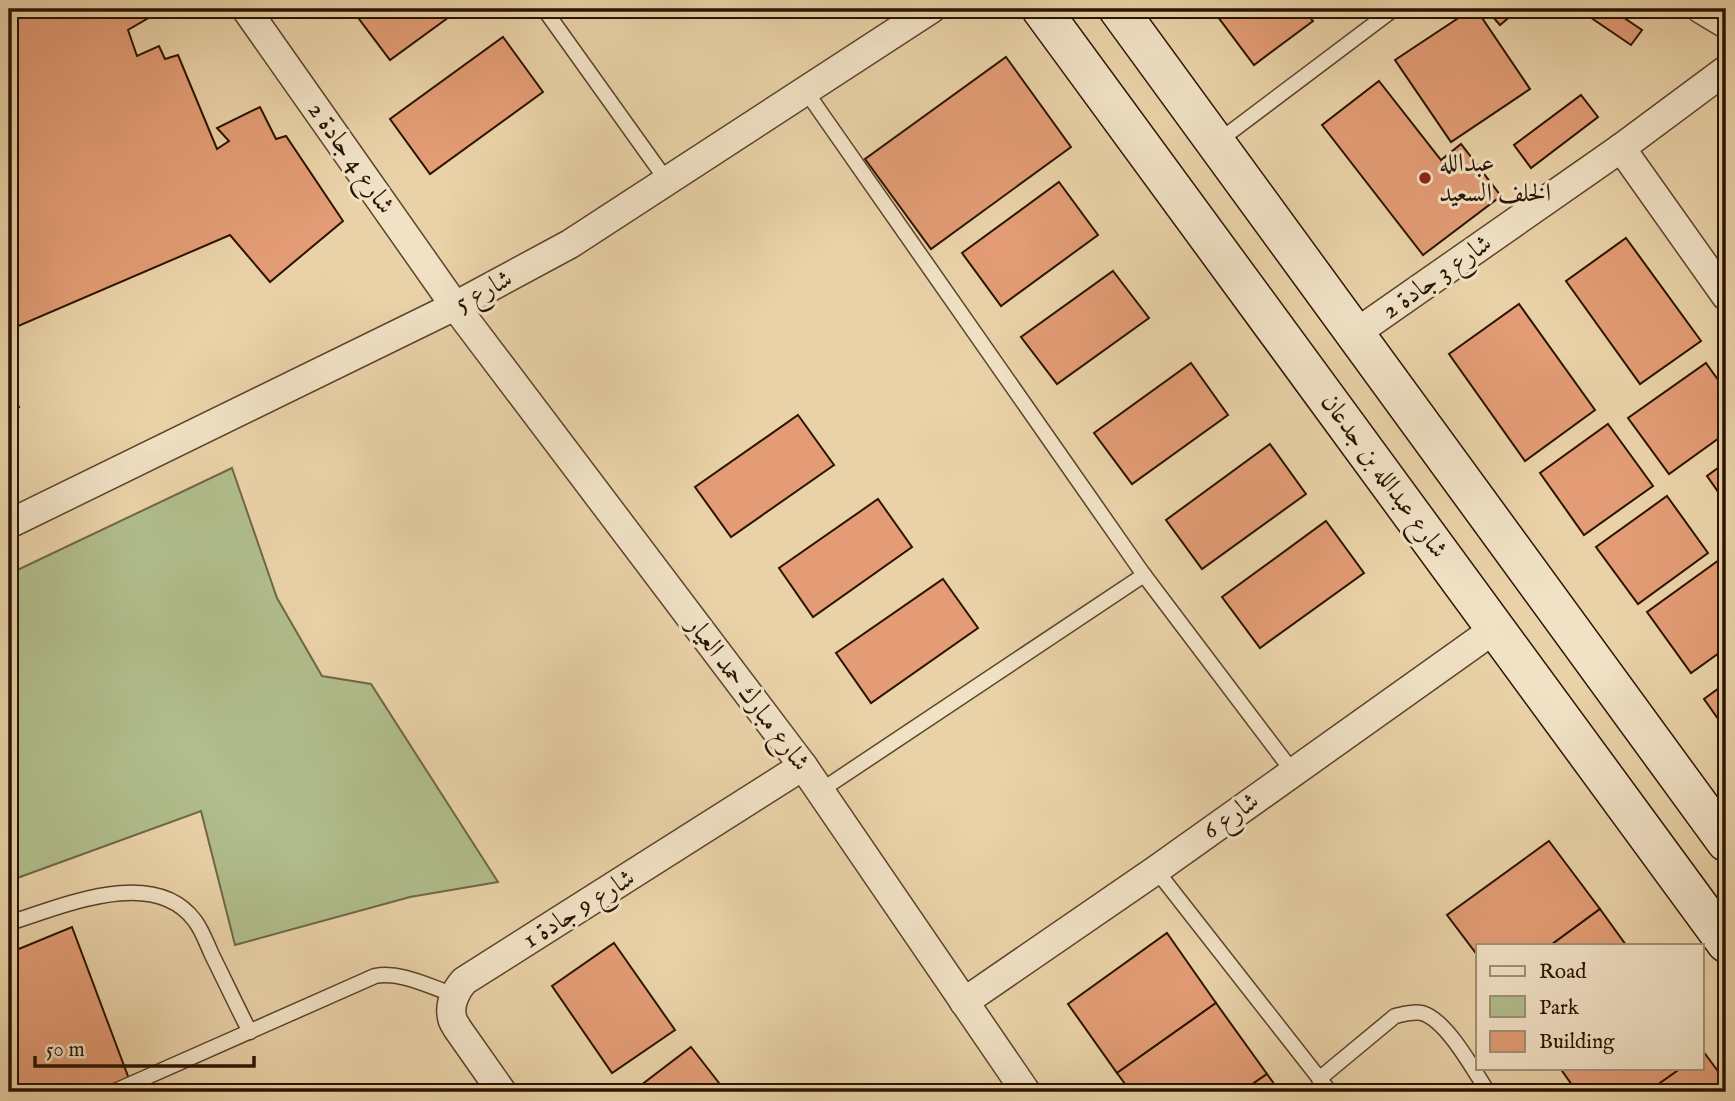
<svg xmlns="http://www.w3.org/2000/svg" width="1735" height="1101" viewBox="0 0 1735 1101" font-family="'IM FELL English',Amiri,serif">
<rect width="100%" height="100%" fill="#ead2a8"/>
<filter id="stains"><feTurbulence type="fractalNoise" baseFrequency=".00286" numOctaves="4"/><feColorMatrix values="0 0 0 0 .2 0 0 0 0 .09 0 0 0 0 .02 0 0 0 .5 -.17"/></filter>
<radialGradient id="worn" r=".72"><stop offset=".6" stop-color="#630" stop-opacity="0"/><stop offset="1" stop-color="#630" stop-opacity=".3"/></radialGradient>
<polygon fill="#b1bd8c" stroke="#6e6846" stroke-width="2" points="232,468 277,598 322,676 371,684 498,882 410,897 235,945 201,811 9,881 9,574"/>
<g fill="#e39c75" stroke="#2a1400" stroke-width="2">
<polygon points="9,9 141,9 150,17 128,30 137,56 159,46 165,59 178,55 217,149 229,141 217,128 260,107 276,139 286,136 343,221 270,282 230,235 9,330"/>
<polygon points="365,9 460,9 390,60 356,15"/>
<polygon points="1212,9 1303,9 1313,21 1254,65"/>
<polygon points="1472,9 1476,9 1530,89 1451,142 1395,60"/>
<polygon points="1486,9 1519,9 1500,25"/>
<polygon points="1587,9 1611,9 1642,30 1631,45 1584,13"/>
<polygon points="503,37 543,92 430,174 390,119"/>
<polygon points="1006,57 1071,147 931,249 865,159"/>
<polygon points="1379,81 1441,160 1461,144 1501,196 1423,255 1322,125"/>
<polygon points="1581,95 1598,117 1531,168 1514,145"/>
<polygon points="1059,182 1098,235 1001,306 962,253"/>
<polygon points="1626,238 1701,341 1640,384 1566,281"/>
<polygon points="1113,271 1149,318 1057,384 1021,337"/>
<polygon points="1519,304 1595,410 1525,461 1449,354"/>
<polygon points="1191,363 1228,415 1132,484 1094,433"/>
<polygon points="1706,363 1726,391 1726,433 1669,474 1628,418"/>
<polygon points="9,386 19,407 9,412"/>
<polygon points="798,415 834,465 731,537 695,487"/>
<polygon points="1608,424 1653,486 1584,535 1540,473"/>
<polygon points="1270,444 1306,494 1202,569 1166,520"/>
<polygon points="1726,462 1726,503 1707,476"/>
<polygon points="1667,496 1708,553 1638,604 1596,547"/>
<polygon points="878,499 912,547 813,617 779,568"/>
<polygon points="1326,521 1364,573 1260,648 1222,597"/>
<polygon points="1726,555 1726,648 1691,673 1647,612"/>
<polygon points="943,579 978,628 871,703 836,653"/>
<polygon points="1726,683 1726,730 1704,699"/>
<polygon points="1549,841 1600,909 1551,945 1478,945 1478,956 1447,915"/>
<polygon points="1600,909 1626,945 1551,945"/>
<polygon points="72,927 129,1079 94,1092 9,1092 9,953"/>
<polygon points="1167,933 1216,1003 1117,1073 1068,1004"/>
<polygon points="614,943 675,1030 612,1073 552,986"/>
<polygon points="1216,1003 1267,1074 1241,1092 1131,1092 1117,1073"/>
<polygon points="691,1047 726,1092 632,1092"/>
<polygon points="1703,1051 1726,1082 1726,1092 1647,1092 1681,1068 1702,1068 1702,1052"/>
<polygon points="1560,1068 1681,1068 1647,1092 1577,1092"/>
<polygon points="1267,1074 1280,1092 1241,1092"/>
</g>
<g fill="none" stroke-linecap="round" stroke-linejoin="round">
<g stroke="#5a442a" stroke-width="17">
<g id="lane">
<polyline points="544,9 667,181"/>
<polyline points="805,90 1144,575 1293,772"/>
<polyline points="1216,143 1394,9"/>
<polyline points="820,791 1144,575"/>
<polyline points="1156,870 1330,1092"/>
<path d="M9,923c52,-16 145,-58 186,-2 7,9 12,23 17,34 13,26 25,52 38,77"/>
<path d="M1319,1079l76,-63c9,-2 18,-5 27,-3 25,7 52,58 66,79"/>
<path d="M113,1092l262,-116c26,-5 55,11 80,19"/>
</g>
</g>
<g stroke="#5a442a" stroke-width="31">
<g id="street">
<polyline points="246,9 455,306 803,766 1026,1092"/>
<polyline points="1701,9 1726,24"/>
<polyline points="1621,148 1726,296"/>
<polyline points="1356,333 1621,148 1726,70"/>
<polyline points="9,524 455,306 570,244 931,9"/>
<polyline points="964,1002 1156,870 1496,628"/>
<path d="M502,1092l-45,-64c-2,-4 -5,-7 -5,-11 -3,-13 4,-27 12,-36l339,-215"/>
</g>
</g>
<g stroke="#2a1400" stroke-width="41">
<g id="secondary">
<polyline points="1041,9 1726,943"/>
<polyline points="1118,9 1726,842"/>
</g>
</g>
<use href="#lane" stroke="#f1e2c6" stroke-width="14"/>
<use href="#street" stroke="#f1e2c6" stroke-width="28"/>
<use href="#secondary" stroke="#f1e2c6" stroke-width="38"/>
</g>
<circle fill="#8f2418" stroke="#f1e2c6" stroke-width="2.5" cx="1425" cy="178" r="7"/>
<g text-anchor="middle" dominant-baseline="central" stroke-width="6" stroke-linejoin="round" paint-order="stroke">
<g font-size="26" fill="#2a1400" stroke="#f1e2c6">
<text transform="translate(351 158) rotate(55)">شارع 4 جادة 2</text>
<text transform="translate(1437 277) rotate(-35)">شارع 3 جادة 2</text>
<text transform="translate(484 291) rotate(-28)">شارع 5</text>
<text transform="translate(1384 476) rotate(54)">شارع عبدالله بن جدعان</text>
<text transform="translate(748 694) rotate(53)">شارع مبارك حمد العيار</text>
<text transform="translate(1231 816) rotate(-35)">شارع 6</text>
<text transform="translate(579 909) rotate(-32)">شارع 9 جادة 1</text>
</g>
<g font-size="26" fill="#2a1400" stroke="#f1e2c6" text-anchor="start">
<text x="1439" y="163">عبدالله<tspan x="1439" dy="30">الخلف السعيد</tspan></text>
</g>
</g>
<rect width="1735" height="1101" fill="none" stroke="#ead2a8" stroke-width="35"/>
<rect x="10" y="10" width="1714" height="1080" fill="none" stroke="#2a1400" stroke-width="3.5"/>
<rect x="18" y="18" width="1700" height="1066" fill="none" stroke="#2a1400" stroke-width="2"/>
<rect x="1476" y="944" width="228" height="126" fill="#f1e2c6" stroke="#a19077" stroke-width="2"/>
<rect x="1490" y="966" width="35" height="10" fill="#f1e2c6" stroke="#a19077" stroke-width="2"/>
<text x="1539" y="978" font-size="21" fill="#2a1400">Road</text>
<rect x="1490" y="996" width="35" height="21" fill="#b1bd8c" stroke="#a19077" stroke-width="2"/>
<text x="1539" y="1014" font-size="21" fill="#2a1400">Park</text>
<rect x="1490" y="1031" width="35" height="21" fill="#e39c75" stroke="#a19077" stroke-width="2"/>
<text x="1539" y="1048" font-size="21" fill="#2a1400">Building</text>
<path d="M35 1056v10h219v-10" fill="none" stroke="#2a1400" stroke-width="3.5"/>
<text x="46" y="1056" font-size="21" fill="#2a1400" stroke="#f1e2c6" stroke-width="5" paint-order="stroke">50 m</text>
<rect width="100%" height="100%" filter="url(#stains)"/>
<rect width="100%" height="100%" fill="url(#worn)"/>
</svg>
